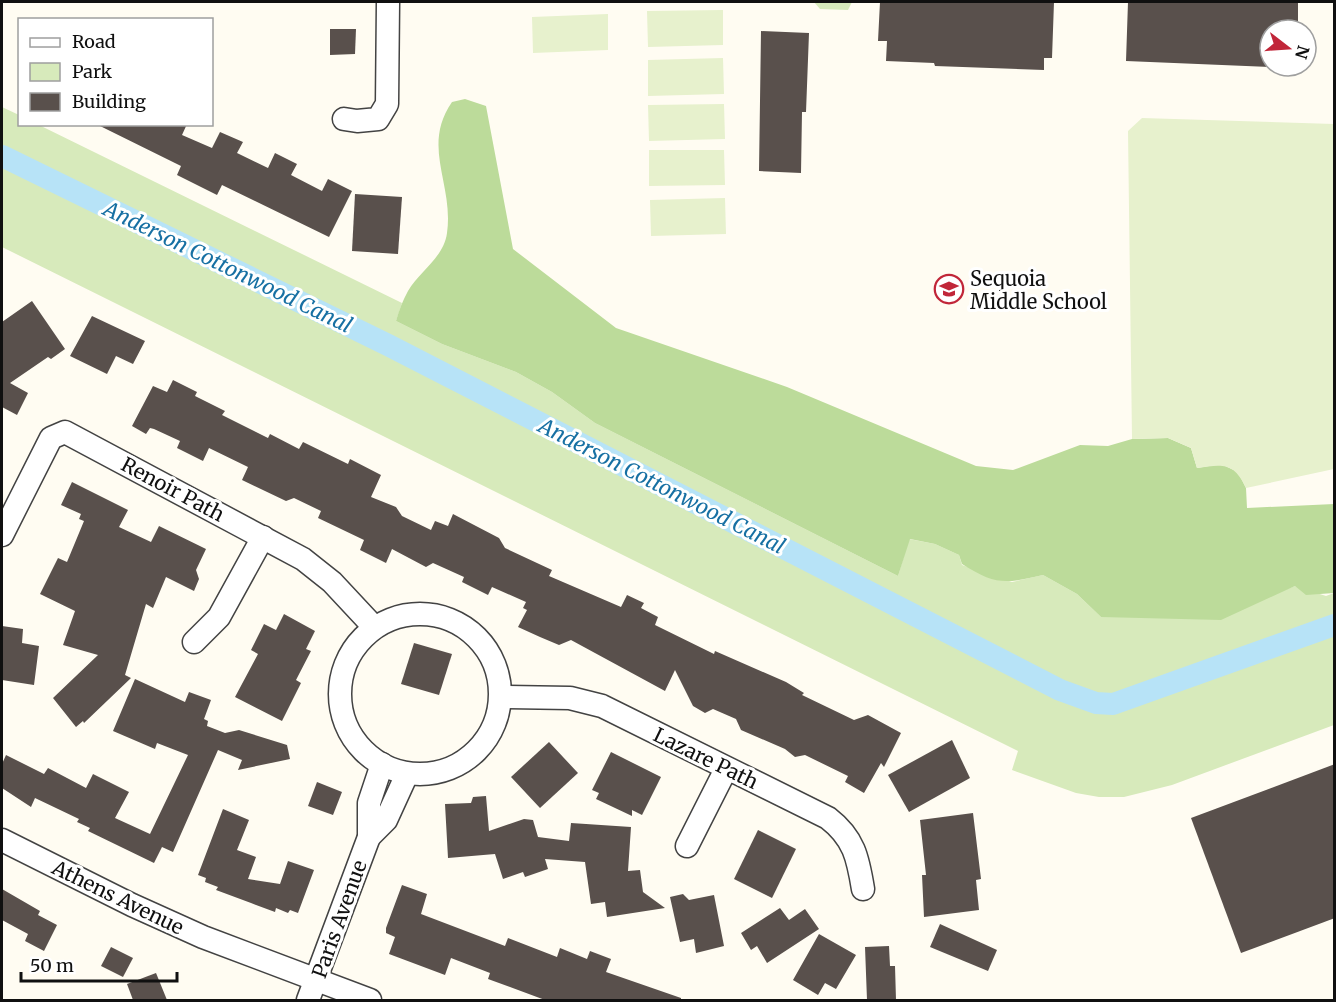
<svg xmlns="http://www.w3.org/2000/svg" width="1336" height="1002" viewBox="0 0 1336 1002" font-family="Merriweather,serif">
<rect width="100%" height="100%" fill="#fffcf2"/>
<g fill="#d7eabb">
<polygon points="814,2 852,2 848,10 820,9"/>
<polygon points="2,107 19,115 20,124 39,125 402,303 396,321 442,344 516,372 552,392 595,423 898,576 909,539 935,544 959,555 962,565 1012,582 1043,575 1077,594 1101,617 1266,597 1295,586 1326,596 1334,593 1334,725 1172,785 1124,797 1099,797 1076,793 1012,770 1018,751 2,247"/>
</g>
<path fill="#bcdb9a" d="M465,99l21,7 27,143 103,79 171,59 189,79 37,4 67,-25 28,1 24,-7 36,-1 23,10 6,20 24,-4 17,8 8,16 1,20 87,-4v89l-28,2 -11,-9 -74,34 -120,-3 -24,-23 -34,-19c-38,9 -48,10 -81,-11l-3,-9 -24,-11 -25,-5 -12,37 -303,-153 -43,-31 -36,-20 -74,-28 -46,-23c3,-11 7,-21 12,-30 12,-20 36,-34 39,-58 7,-49 -26,-86 5,-131z"/>
<g fill="#e7f1cd">
<polygon points="723,10 723,45 648,47 647,11"/>
<polygon points="608,14 608,50 533,53 532,17"/>
<polygon points="723,58 724,94 648,96 648,60"/>
<polygon points="724,104 725,139 649,141 648,105"/>
<path d="M1142,118l192,6v345l-88,19c-12,-26 -23,-24 -49,-20l-6,-20 -23,-10 -36,1 -4,-308z"/>
<polygon points="649,150 724,150 725,185 649,186"/>
<polygon points="725,198 726,234 651,236 650,200"/>
</g>
<g fill="none" stroke-linecap="round" stroke-linejoin="round">
<polyline stroke="#b7e3f7" stroke-width="22" points="2,156 388,345 1060,690 1096,703 1113,704 1334,625"/>
</g>
<g fill="#59504c">
<polygon points="880,2 1054,2 1052,58 1044,58 1044,70 935,66 934,63 886,61 887,41 878,41"/>
<polygon points="1128,2 1298,2 1298,30 1270,30 1270,67 1126,61"/>
<polygon points="330,29 356,29 355,54 330,55"/>
<polygon points="761,31 809,33 806,112 802,112 801,173 759,171"/>
<polygon points="96,124 187,124 182,135 212,148 220,132 243,142 237,153 268,168 275,153 297,164 291,175 322,191 328,179 352,191 329,237 222,185 217,195 177,175 181,166"/>
<polygon points="355,194 402,197 398,254 352,251"/>
<polygon points="32,301 65,349 51,359 48,357 10,383 28,393 17,415 2,407 2,322"/>
<polygon points="92,316 145,341 133,364 116,356 107,374 70,356"/>
<polygon points="173,380 197,392 195,396 225,411 222,415 268,438 270,434 299,449 303,442 348,464 350,459 381,475 371,497 396,507 402,516 431,530 435,521 448,526 453,514 499,538 505,548 552,570 549,576 621,607 627,595 644,603 641,608 658,617 655,625 714,654 715,651 786,682 804,693 802,695 854,720 868,715 901,733 884,767 881,763 864,793 845,782 848,776 805,755 795,757 785,749 741,730 736,719 713,709 705,713 693,706 675,670 665,691 571,640 559,645 540,637 518,627 527,610 523,608 526,602 492,587 488,595 462,582 464,577 433,563 426,567 392,549 386,563 360,550 364,540 318,518 321,511 294,498 286,501 242,480 248,467 209,448 203,461 177,448 180,441 154,429 150,428 146,434 132,426 153,386 167,392"/>
<polygon points="72,482 128,510 119,527 151,542 159,526 206,549 196,570 199,579 194,591 166,577 153,608 146,604 125,675 131,678 84,723 83,721 76,727 53,698 98,655 63,645 75,611 40,594 58,558 67,562 84,521 79,519 81,514 61,505"/>
<polygon points="284,614 315,631 306,649 311,651 296,680 301,683 282,721 235,697 258,654 251,650 264,624 276,630"/>
<polygon points="2,626 23,629 22,643 39,646 34,685 2,680"/>
<polygon points="414,643 452,654 439,695 401,684"/>
<polygon points="135,679 185,702 189,692 211,700 204,719 208,721 207,726 225,733 239,730 287,745 290,759 238,770 242,760 218,750 173,852 162,847 154,863 88,831 90,828 77,822 79,819 35,798 31,807 2,788 2,764 6,755 44,774 48,768 86,788 93,774 129,792 115,818 150,834 188,755 157,743 155,749 113,731"/>
<polygon points="952,740 970,778 909,812 888,775"/>
<polygon points="549,742 578,773 540,808 511,777"/>
<polygon points="611,752 661,777 642,815 632,810 632,816 596,799 599,793 592,790"/>
<polygon points="1335,764 1335,918 1241,953 1191,818"/>
<polygon points="317,782 342,792 333,815 308,806"/>
<polygon points="486,796 489,831 524,819 533,820 538,837 569,841 571,823 631,827 628,871 640,870 643,892 665,908 607,917 605,902 591,904 585,862 545,859 548,869 525,877 523,872 503,879 495,854 448,858 445,804 471,803 473,797"/>
<polygon points="223,809 249,820 237,850 256,857 248,879 280,884 288,861 314,870 298,913 290,910 288,913 276,908 275,912 251,903 216,890 218,887 205,882 206,878 198,875"/>
<polygon points="973,813 981,879 976,880 979,910 924,917 922,875 926,875 920,820"/>
<polygon points="758,830 796,849 772,898 734,879"/>
<polygon points="402,885 427,894 421,914 505,946 508,938 557,957 560,948 587,959 590,951 611,959 606,972 681,998 681,1000 545,1000 488,979 490,973 451,958 445,975 389,954 395,937 386,933 386,928"/>
<polygon points="2,889 40,911 38,915 57,925 44,951 25,941 28,934 2,920"/>
<polygon points="683,894 689,900 714,895 724,946 696,953 694,939 680,942 670,897"/>
<polygon points="780,908 789,920 805,909 819,929 767,963 757,946 751,950 741,933"/>
<polygon points="940,924 997,950 988,971 930,947"/>
<polygon points="819,934 856,955 836,989 825,983 818,995 793,980"/>
<polygon points="889,946 890,966 895,966 896,1000 867,1000 865,947"/>
<polygon points="111,947 133,958 123,977 101,966"/>
<polygon points="156,973 167,1000 133,1000 127,984"/>
</g>
<g fill="none" stroke-linecap="round" stroke-linejoin="round">
<g stroke="#434343" stroke-width="25">
<g id="minor">
<polyline points="344,119 357,121 378,119 387,104 388,2"/>
<polyline points="2,535 51,438 65,432 303,559 332,582 374,627"/>
<circle cx="420" cy="694" r="80"/>
<polyline points="194,642 219,617 263,537"/>
<path d="M501,697l69,1 32,8 226,112c26,20 30,40 35,71"/>
<polyline points="369,837 386,820 407,774"/>
<polyline points="2,840 132,905 203,937 370,1000"/>
<polyline points="687,846 726,769"/>
<polyline points="308,1000 369,837 369,803 382,764"/>
</g>
</g>
<use href="#minor" stroke="#fff" stroke-width="22"/>
</g>
<defs>
<g id="school-ring" transform="scale(1.5)"><circle r="9.5" fill="#fff" stroke="#c12639" stroke-width="1.5"/><path d="M0-5L7-2L0 1L-7-2ZM-4 1L0 2.5L4 1V4Q0 6-4 4Z" fill="#c12639"/></g>
</defs>
<g fill-rule="evenodd">
<use href="#school-ring" x="949" y="289"/>
</g>
<g text-anchor="middle" dominant-baseline="central" stroke-width="6" stroke-linejoin="round" paint-order="stroke">
<g font-size="20" fill="#101010" stroke="#fff" text-anchor="start">
<text x="970" y="278">Sequoia<tspan x="970" dy="23">Middle School</tspan></text>
</g>
<g font-size="20" fill="#101010" stroke="#fff">
<text transform="translate(173 489) rotate(28)">Renoir Path</text>
<text transform="translate(706 758) rotate(26)">Lazare Path</text>
<text transform="translate(118 897) rotate(26)">Athens Avenue</text>
<text transform="translate(339 919) rotate(-70)">Paris Avenue</text>
</g>
<g font-size="21" font-style="italic" fill="#1770a3" stroke="#fff">
<text transform="translate(228 267) rotate(26)">Anderson Cottonwood Canal</text>
<text transform="translate(662 486) rotate(27)">Anderson Cottonwood Canal</text>
</g>
</g>
<rect width="1336" height="1002" fill="none" stroke="#101010" stroke-width="6"/>
<rect x="18" y="18" width="195" height="108" fill="#ffffff" stroke="#9f9f9f" stroke-width="1.5"/>
<rect x="30" y="38" width="30" height="9" fill="#ffffff" stroke="#9f9f9f" stroke-width="1.5"/>
<text x="72" y="48" font-size="18" fill="#101010">Road</text>
<rect x="30" y="63" width="30" height="18" fill="#d7eabb" stroke="#9f9f9f" stroke-width="1.5"/>
<text x="72" y="78" font-size="18" fill="#101010">Park</text>
<rect x="30" y="93" width="30" height="18" fill="#59504c" stroke="#9f9f9f" stroke-width="1.5"/>
<text x="72" y="108" font-size="18" fill="#101010">Building</text>
<g transform="translate(1288 48) rotate(107)"><circle r="28" fill="#ffffff" stroke="#9f9f9f" stroke-width="1.5"/>
<path d="M0-4.5L10 22L0 15L-10 22Z" fill="#c12639"/>
<text y="-9" font-size="16" font-weight="bold" text-anchor="middle" fill="#101010">N</text>
</g>
<path d="M21 972v9h156v-9" fill="none" stroke="#101010" stroke-width="3"/>
<text x="30" y="972" font-size="18" fill="#101010" stroke="#ffffff" stroke-width="4.5" paint-order="stroke">50 m</text>
</svg>
